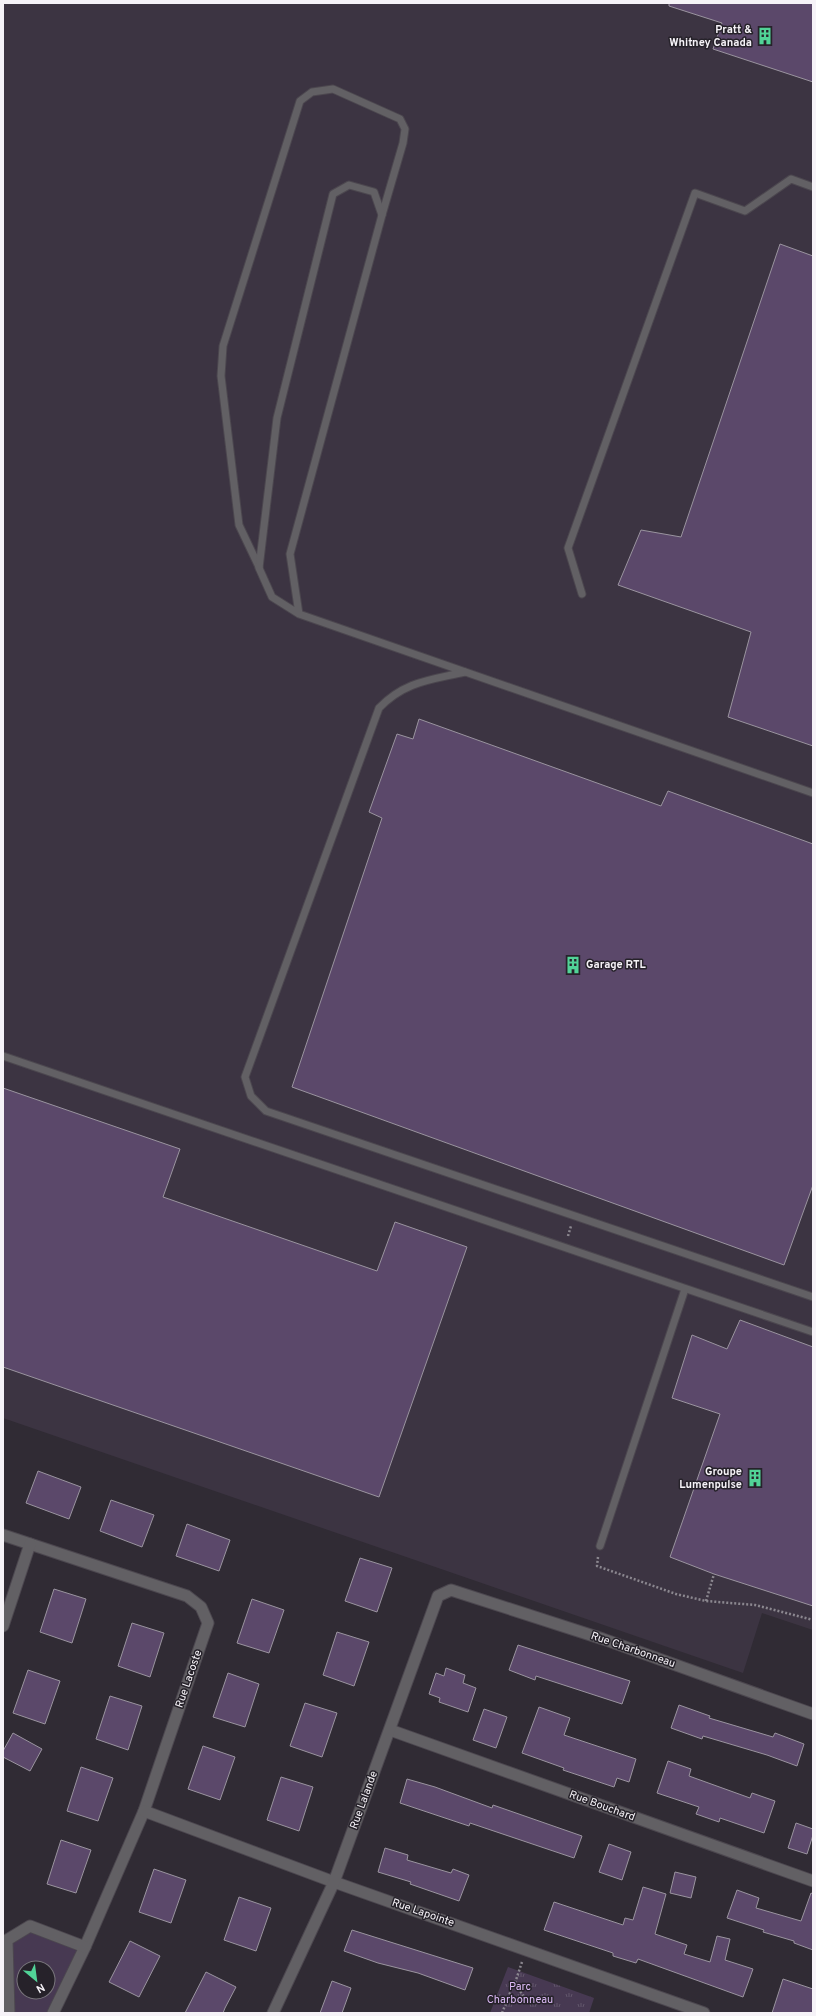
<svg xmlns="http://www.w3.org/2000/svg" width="816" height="2016" viewBox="0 0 816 2016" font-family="Overpass,sans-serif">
<defs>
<pattern id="park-tufts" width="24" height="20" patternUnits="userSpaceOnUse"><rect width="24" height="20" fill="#473952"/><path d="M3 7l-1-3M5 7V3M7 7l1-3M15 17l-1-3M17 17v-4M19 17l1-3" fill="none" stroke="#62566c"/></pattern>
</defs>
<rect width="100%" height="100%" fill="#302b34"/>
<polygon fill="#3c3442" points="3,3 813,3 813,1630 762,1613 743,1673 3,1418"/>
<path fill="#473952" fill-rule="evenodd" d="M30,1926l55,21 -32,66h-44l-2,-73zM24,1968h24v24h-24z"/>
<polygon fill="url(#park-tufts)" points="508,1967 594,1998 589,2013 490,2013"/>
<g fill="#5b486a" stroke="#9a949f">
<polygon points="669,3 813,3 813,82 713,49 722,23 669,6"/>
<polygon points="780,244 813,256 813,746 728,717 751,632 618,585 641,530 681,537"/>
<polygon points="419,719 661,806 668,791 813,844 813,1185 784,1265 292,1087 382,818 369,812 397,734 413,739"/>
<polygon points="3,1088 180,1149 163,1197 377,1271 395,1222 467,1247 379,1497 3,1367"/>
<polygon points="740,1320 813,1347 813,1606 714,1574 670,1557 720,1414 672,1398 692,1335 727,1349"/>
<polygon points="38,1471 81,1487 69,1519 26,1503"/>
<polygon points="111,1500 154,1515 142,1547 100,1531"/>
<polygon points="187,1524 230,1540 219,1571 176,1556"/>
<polygon points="360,1558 392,1568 377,1612 345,1601"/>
<polygon points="54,1589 86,1599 72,1643 40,1632"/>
<polygon points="252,1599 284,1610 269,1653 237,1643"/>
<polygon points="132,1623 164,1633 150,1677 118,1666"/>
<polygon points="337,1632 369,1642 354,1686 323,1675"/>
<polygon points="518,1645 630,1681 622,1704 536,1676 535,1680 509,1670"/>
<polygon points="446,1668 465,1675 463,1683 476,1688 468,1712 439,1702 440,1698 429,1694 436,1673 444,1676"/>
<polygon points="28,1670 60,1681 45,1724 13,1713"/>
<polygon points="228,1673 259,1684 245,1727 213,1717"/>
<polygon points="110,1696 142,1706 128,1750 96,1739"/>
<polygon points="305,1703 337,1713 322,1757 290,1746"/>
<polygon points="679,1705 710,1716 709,1718 773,1737 775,1733 804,1744 797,1766 767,1755 703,1736 702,1739 671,1728"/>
<polygon points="539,1707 570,1718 564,1735 636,1759 629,1782 617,1778 614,1787 563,1770 564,1768 522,1753"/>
<polygon points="484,1709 507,1717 496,1748 473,1740"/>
<polygon points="13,1733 42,1749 30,1771 3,1757 3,1751"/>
<polygon points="203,1746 235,1757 220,1800 188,1789"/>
<polygon points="668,1761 691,1769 689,1776 750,1798 752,1793 775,1801 764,1833 720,1818 719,1822 696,1814 699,1807 657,1793"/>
<polygon points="81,1767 113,1778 98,1821 67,1811"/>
<polygon points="281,1777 313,1787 299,1831 267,1820"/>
<polygon points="407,1779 435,1787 492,1808 493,1805 582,1836 574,1858 470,1823 469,1826 400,1803"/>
<polygon points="796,1823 813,1829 813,1835 807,1854 788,1848"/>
<polygon points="61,1840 91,1850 76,1893 47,1884"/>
<polygon points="609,1844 631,1852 622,1880 599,1872"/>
<polygon points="385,1848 408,1855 407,1860 451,1873 453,1869 469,1875 459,1901 410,1884 411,1882 378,1872"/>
<polygon points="154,1869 186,1880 171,1923 139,1912"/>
<polygon points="675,1872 696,1877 691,1898 670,1893"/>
<polygon points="643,1887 666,1894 655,1934 687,1945 684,1954 710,1962 717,1936 730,1939 725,1960 753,1969 743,1997 638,1959 636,1963 613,1956 613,1953 544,1930 554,1902 623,1925 625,1918 633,1920"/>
<polygon points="737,1890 759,1898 756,1908 801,1921 811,1893 813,1894 813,1950 794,1943 794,1941 763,1932 764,1930 727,1918"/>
<polygon points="239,1897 271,1908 256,1951 224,1940"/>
<polygon points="352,1930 473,1968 465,1990 418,1973 378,1963 344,1951"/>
<polygon points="130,1941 160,1956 139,1997 109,1982"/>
<polygon points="206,1972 236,1987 225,2008 223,2013 185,2013"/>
<polygon points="783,1979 813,1989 813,2013 772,2013"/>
<polygon points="332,1981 351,1988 342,2013 320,2013"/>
</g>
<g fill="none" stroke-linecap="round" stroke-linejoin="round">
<g stroke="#4c474f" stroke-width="9">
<g id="service">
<polyline points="259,567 239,525 221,376 223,346 300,101 312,92 333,89 400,119 405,129 403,143 382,215"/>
<polyline points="582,594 568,548 695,193 745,211 791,179 813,187"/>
<polyline points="299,614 290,554 382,215 374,192 349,185 333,194 277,418 259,568 272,597 299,614 813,793"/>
<path d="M465,672c-34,8 -60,9 -86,36l-134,369 6,19 15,15 547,186"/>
<polyline points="3,1056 813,1332"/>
<polyline points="600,1546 685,1289"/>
</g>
</g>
<g stroke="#4c474f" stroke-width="13">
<g id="minor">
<polyline points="3,1535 187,1596 201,1607 208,1623 144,1811 85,1947 53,2013"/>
<polyline points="3,1626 30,1544"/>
<polyline points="390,1730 813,1881"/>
<polyline points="144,1811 334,1882 704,2013"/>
<polyline points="9,2013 7,1940 30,1926 85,1947"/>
<polyline points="273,2013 334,1882 438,1596 451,1590 603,1639 813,1714"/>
</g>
</g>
<g stroke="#8b878f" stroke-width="2.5" stroke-dasharray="2 2" stroke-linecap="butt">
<polyline points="568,1236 571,1226"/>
<polyline points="598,1557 597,1566 676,1594 706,1601 755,1605 813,1620"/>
<polyline points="706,1601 714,1574"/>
<polyline points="522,1962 515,1983 526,2000"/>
<polyline points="502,2013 514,1983"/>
</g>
<use href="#service" stroke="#626064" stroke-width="7"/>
<use href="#minor" stroke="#626064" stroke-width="11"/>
</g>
<defs>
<g id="building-bare" transform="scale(1.38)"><path d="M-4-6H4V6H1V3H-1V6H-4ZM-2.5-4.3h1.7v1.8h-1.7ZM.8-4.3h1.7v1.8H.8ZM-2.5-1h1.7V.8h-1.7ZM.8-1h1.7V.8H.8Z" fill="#51d397" stroke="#26222a" stroke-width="2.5" paint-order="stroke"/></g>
</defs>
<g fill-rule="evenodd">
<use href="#building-bare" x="765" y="36"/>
<use href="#building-bare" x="573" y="965"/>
<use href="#building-bare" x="755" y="1478"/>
</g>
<g text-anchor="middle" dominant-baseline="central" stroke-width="3" stroke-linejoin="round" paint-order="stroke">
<g font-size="11" font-weight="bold" fill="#f6f3f8" stroke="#26222a" text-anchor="end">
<text x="752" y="30">Pratt &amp;<tspan x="752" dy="13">Whitney Canada</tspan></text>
<text x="586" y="965" text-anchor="start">Garage RTL</text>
<text x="742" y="1472">Groupe<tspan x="742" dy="13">Lumenpulse</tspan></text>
</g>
<g font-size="11" fill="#f6f3f8" stroke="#26222a">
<text transform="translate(633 1650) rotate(19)">Rue Charbonneau</text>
<text transform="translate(189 1679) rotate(-71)">Rue Lacoste</text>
<text transform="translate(364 1800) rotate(-70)">Rue Lalande</text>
<text transform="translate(602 1806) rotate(20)">Rue Bouchard</text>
<text transform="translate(423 1913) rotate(19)">Rue Lapointe</text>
</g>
<g font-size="11" fill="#dcbaf6" stroke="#26222a">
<text x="520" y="1987">Parc<tspan x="520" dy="13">Charbonneau</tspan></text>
</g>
</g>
<rect width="816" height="2016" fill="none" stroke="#f6f3f8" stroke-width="8"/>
<g transform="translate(36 1980) rotate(151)"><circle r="19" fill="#26222a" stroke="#79767c"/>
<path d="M0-3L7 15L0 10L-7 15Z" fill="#51d397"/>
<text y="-6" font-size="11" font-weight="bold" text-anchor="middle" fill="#f6f3f8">N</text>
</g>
</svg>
